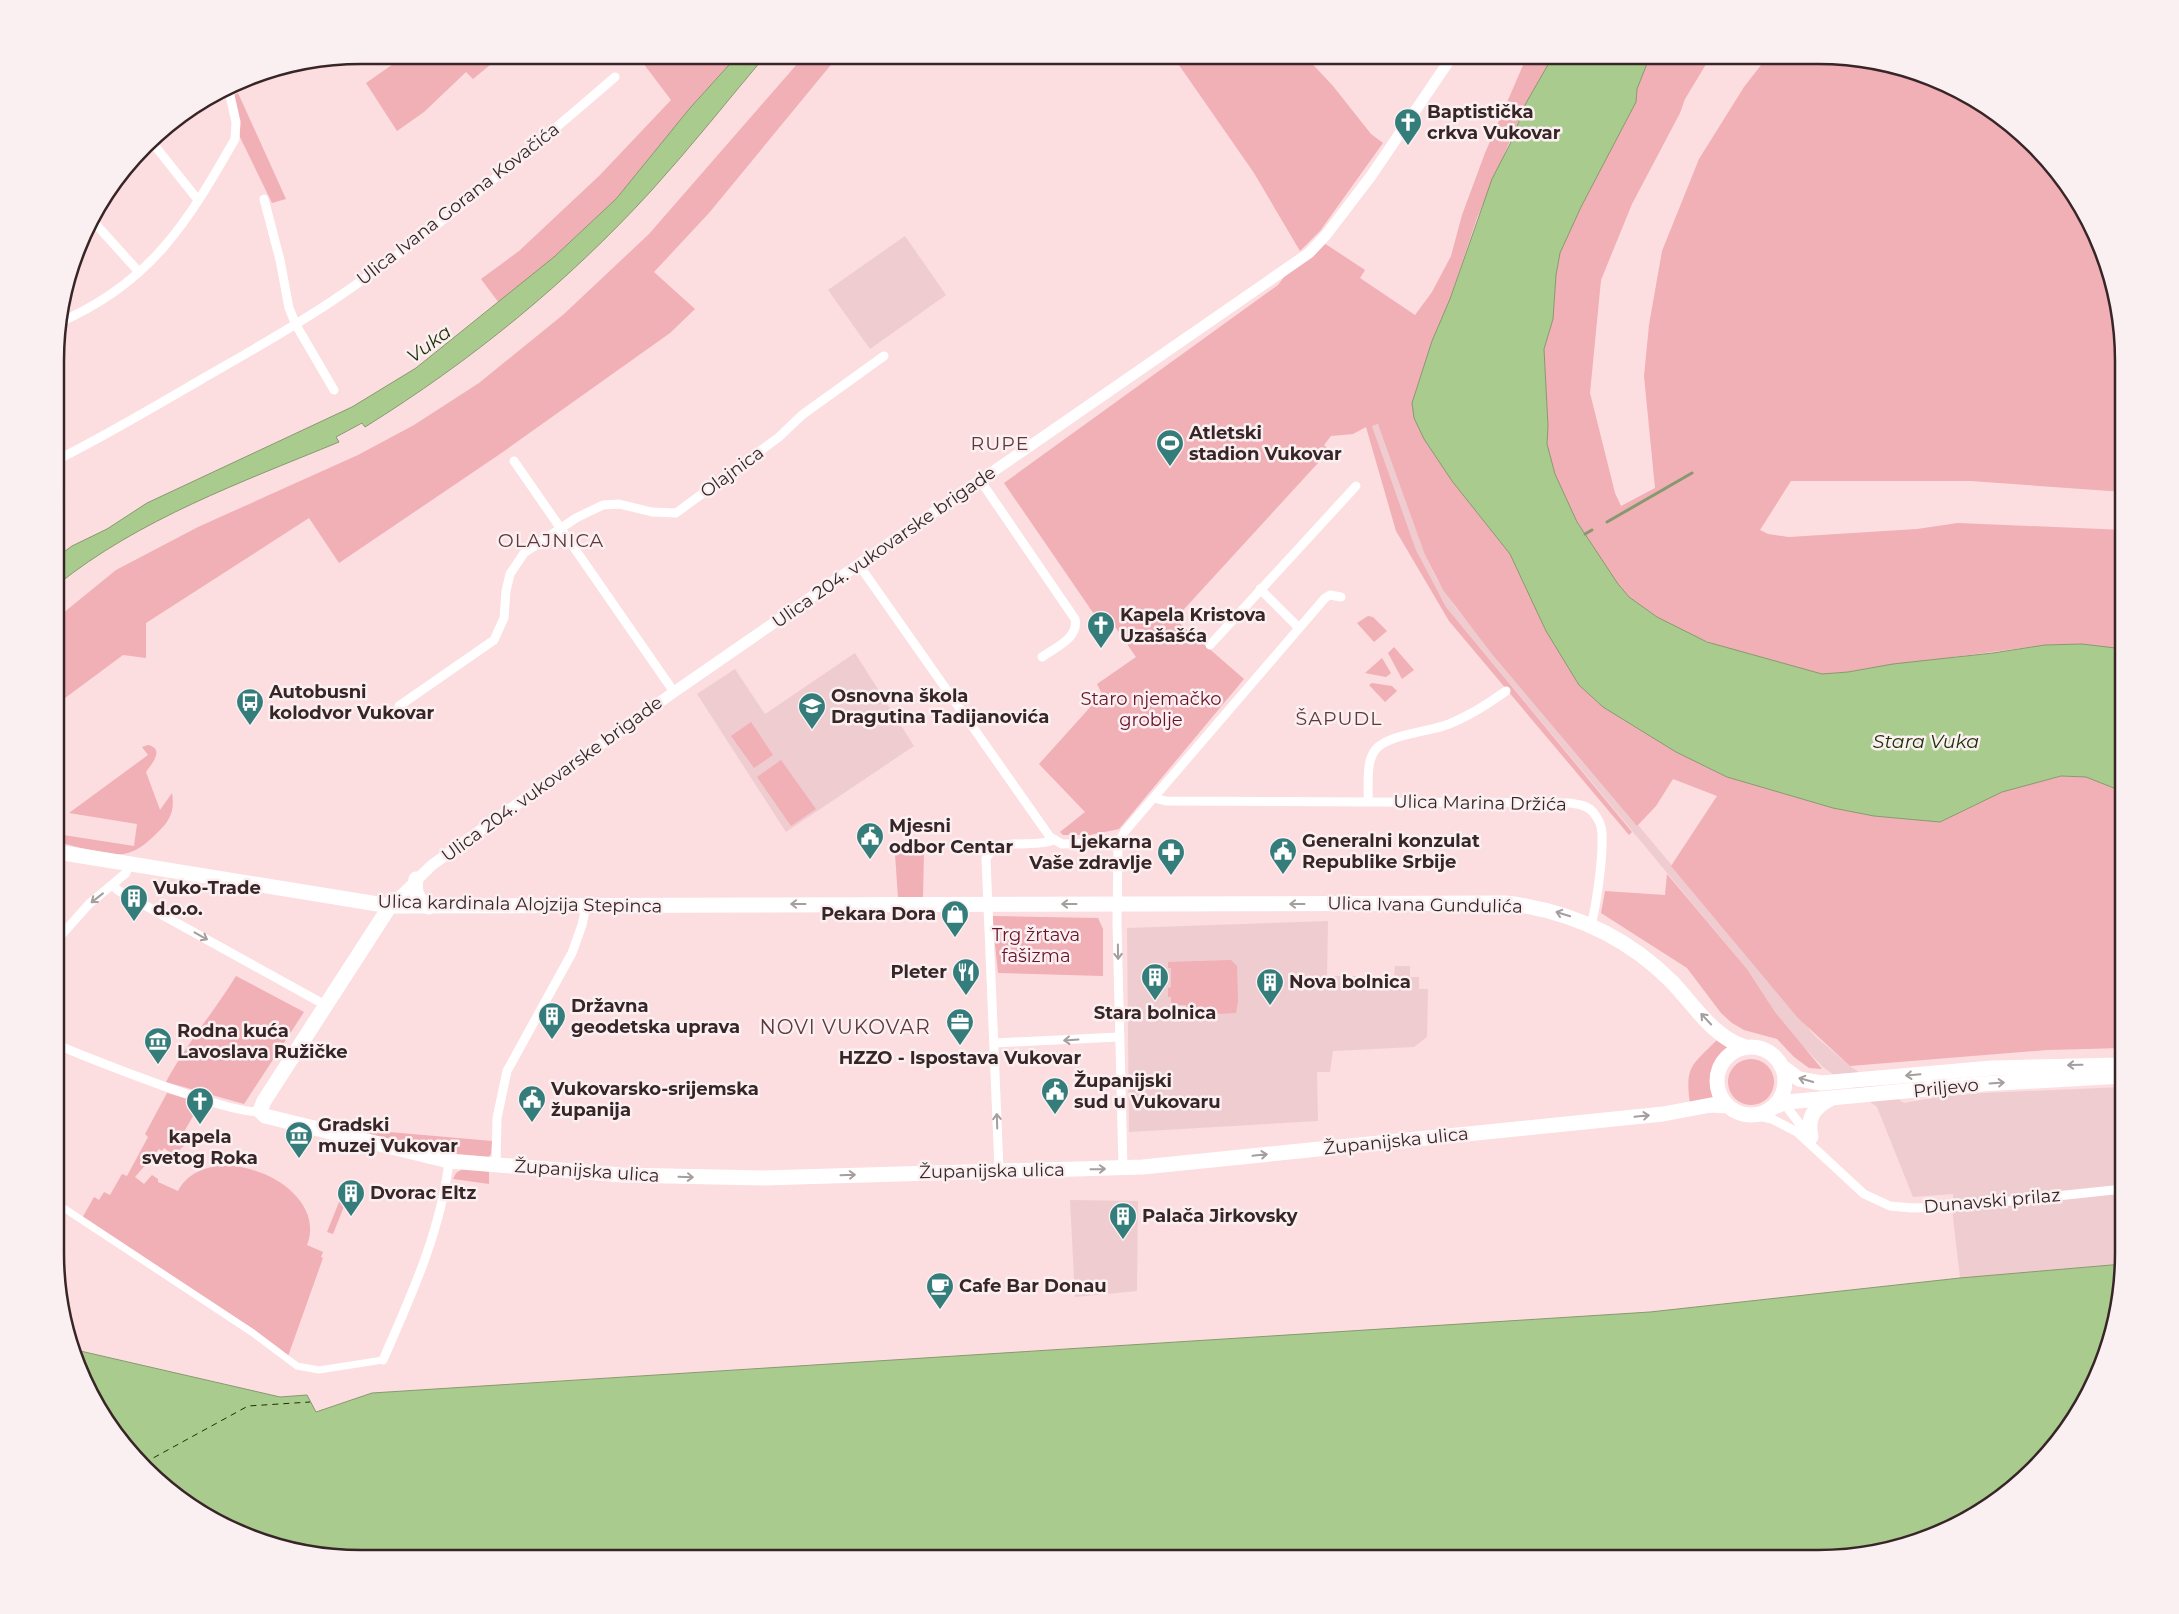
<svg xmlns="http://www.w3.org/2000/svg" width="2179" height="1614" viewBox="0 0 2179 1614" font-family="Montserrat,sans-serif">
<rect width="100%" height="100%" fill="#fcdde0"/>
<g fill="#efccd0">
<polygon points="905,236 946,295 870,349 828,290"/>
<polygon points="1379,424 1425,555 1437,580 1456,608 1815,1036 1850,1066 1904,1103 1937,1097 1983,1093 2123,1087 2123,1264 1960,1278 1953,1217 1953,1194 1913,1197 1877,1107 1823,1067 1799,1042 1775,1012 1747,969 1446,607 1416,550 1372,426"/>
<polygon points="855,653 914,746 786,832 697,694 735,669 765,714"/>
<polygon points="1328,921 1327,976 1394,976 1395,966 1410,966 1410,977 1419,977 1419,989 1428,989 1427,1037 1414,1047 1333,1051 1330,1072 1317,1072 1318,1121 1129,1132 1127,928"/>
<polygon points="1070,1200 1138,1201 1137,1291 1075,1297"/>
</g>
<g fill="#f1afb6">
<polygon points="406,55 502,55 473,79 466,72 424,112 397,131 366,83"/>
<polygon points="637,55 738,55 690,108 616,199 554,257 499,303 481,279 519,251 600,175 671,100"/>
<polygon points="805,55 839,55 709,213 654,272 695,309 670,333 500,454 339,563 309,518 146,623 146,658 123,655 57,704 57,618 116,570 198,527 358,455 414,425 479,383 564,314 649,234"/>
<polygon points="1172,55 1304,55 1333,86 1371,134 1383,143 1320,231 1300,251 1254,173"/>
<polygon points="1530,56 1553,56 1526,103 1477,218 1450,299 1432,341 1412,403 1424,439 1452,481 1510,554 1546,631 1579,685 1603,707 1676,752 1727,777 1833,808 1874,816 1940,822 2002,792 2061,776 2086,777 2124,792 2123,1048 2047,1050 1850,1066 1798,1018 1671,866 1717,796 1673,779 1656,806 1637,826 1492,654 1443,590 1425,555 1378,424 1372,426 1416,550 1446,607 1632,832 1629,835 1449,621 1396,531 1366,427 1353,434 1331,436 1324,445 1329,451 1175,619 1244,679 1119,829 1090,835 1063,835 1060,832 1085,812 1039,764 1102,694 1097,684 1136,657 1107,615 1096,617 1004,483 1278,285 1291,268 1324,243 1365,270 1360,278 1415,315 1432,292 1451,256 1462,215 1485,153 1524,63"/>
<polygon points="1650,56 1711,56 1685,99 1680,113 1632,204 1601,280 1590,393 1615,493 1621,506 1655,488 1644,376 1649,325 1662,251 1699,159 1744,87 1768,56 1838,56 1935,78 2020,131 2093,226 2114,282 2124,361 2124,492 1971,481 1791,481 1760,530 1768,534 1789,537 1917,529 1958,523 2124,530 2124,649 2082,644 2045,645 1869,668 1848,672 1822,674 1726,649 1679,630 1657,617 1629,597 1618,584 1577,522 1555,474 1547,444 1548,426 1544,349 1553,319 1556,275 1560,253 1581,207 1636,102 1637,89"/>
<polygon points="238,93 286,199 272,203 236,129 231,97"/>
<polygon points="1368,616 1373,617 1387,631 1374,642 1357,623"/>
<polygon points="1394,647 1414,670 1402,679 1388,653"/>
<polygon points="1382,658 1391,673 1386,677 1365,673"/>
<polygon points="1372,683 1392,686 1397,691 1385,702 1369,685"/>
<polygon points="751,722 773,755 754,768 731,736"/>
<path d="M148,745c17,4 4,18 -2,27l14,38 12,-17c3,18 -2,28 -15,40 -8,8 -18,17 -29,20 -18,5 -52,-7 -71,-11v-8l77,12 3,-22 -68,-11 79,-58 -6,-8z"/>
<polygon points="781,760 816,809 791,826 757,777"/>
<polygon points="898,849 924,849 923,897 898,897 895,854"/>
<polygon points="1667,874 1747,969 1775,1012 1822,1069 1809,1068 1794,1057 1777,1039 1744,1030 1732,1023 1721,1013 1687,968 1601,913 1605,891 1665,895"/>
<polygon points="992,916 1098,918 1103,929 1103,976 998,973"/>
<polygon points="1231,960 1237,966 1238,1001 1236,1013 1217,1014 1208,1011 1186,1012 1186,1005 1171,1005 1171,997 1168,997 1168,988 1171,987 1171,968 1168,968 1168,962"/>
<path d="M236,976l68,36 -60,92 -78,-22c20,-38 48,-70 70,-106z"/>
<path d="M1717,1040l11,8c-17,18 -17,26 -14,49l-24,7c-5,-38 1,-38 27,-64z"/>
<circle cx="1751" cy="1082" r="23"/>
<path d="M167,1093l35,10 -3,9 -3,-1 -11,19 11,6 -23,19 -9,-7 -2,3 -3,-2 -24,28 9,7 8,-9 6,4v3l20,9c30,-57 153,-8 129,54l16,7 -2,5 2,1 -36,101 -206,-139 13,-23 5,3 5,-8 6,3 12,-21 5,2 21,-39 -3,-3z"/>
<polygon points="355,1129 492,1141 491,1154 486,1160 354,1137"/>
<polygon points="464,1168 489,1169 489,1184 453,1179 456,1173"/>
<polygon points="343,1192 349,1194 333,1234 327,1232"/>
</g>
<g fill="#aacb8e" stroke="#88996f">
<path d="M738,55h28c-38,45 -75,92 -115,136 -84,92 -180,170 -286,236l-3,-4 -26,14 3,5c-97,40 -200,77 -282,143v-28l15,-11 35,-17 40,-26 205,-96 64,-39 138,-111 62,-58 74,-91z"/>
<polygon points="1553,56 1650,56 1637,89 1636,102 1581,207 1560,253 1556,275 1553,319 1544,349 1548,426 1547,444 1555,474 1577,522 1618,584 1629,597 1657,617 1707,642 1822,674 1848,672 1893,664 1993,653 2045,645 2082,644 2124,649 2124,792 2086,777 2061,776 2002,792 1940,822 1874,816 1833,808 1727,777 1676,752 1603,707 1579,685 1546,631 1510,554 1452,481 1424,439 1414,418 1412,403 1432,341 1450,299 1492,179 1510,144 1526,103"/>
<polygon points="2123,1264 2123,1273 2101,1370 2048,1455 1953,1528 1878,1553 1818,1559 341,1558 244,1536 159,1483 87,1389 76,1350 280,1397 307,1395 316,1412 372,1393 1650,1312 1960,1278"/>
</g>
<g fill="none" stroke-linecap="round" stroke-linejoin="round">
<g stroke="#88996f" stroke-width="3">
<polyline points="1607,522 1692,473"/>
<polyline points="1585,534 1592,530"/>
</g>
<polyline stroke="#1c3004" stroke-width="1" stroke-dasharray="6 5" stroke-linecap="butt" points="144,1463 248,1406 310,1402"/>
<polyline stroke="#fff" stroke-width="7" points="56,1203 253,1333 297,1366 319,1370 383,1360"/>
<g stroke="#fff" stroke-width="9">
<polyline points="151,141 198,200"/>
<polyline points="264,199 280,260 289,308 296,325 334,390"/>
<polyline points="92,220 139,272"/>
<path d="M58,323c93,-40 129,-100 177,-184l1,-17 -7,-31"/>
<path d="M57,460c50,-25 97,-53 145,-81 47,-27 94,-53 139,-84 96,-66 186,-142 274,-218"/>
<polyline points="514,461 674,692"/>
<path d="M980,480l95,139c4,19 -19,28 -33,38"/>
<polyline points="859,565 1050,837 1062,844 1118,843 1117,923 1123,1168"/>
<polyline points="1260,589 1299,628"/>
<polyline points="1210,645 1356,486"/>
<polyline points="399,706 494,640 504,618 506,591 510,574 524,553 576,518 603,505 619,504 652,512 676,513 779,437 802,415 884,356"/>
<path d="M1154,798l12,3 403,2c8,1 18,2 24,9 5,6 9,14 9,22 1,25 -5,67 -11,92"/>
<path d="M1368,802c1,-16 -3,-40 8,-53 13,-15 54,-17 73,-25 20,-8 39,-20 57,-33"/>
<polyline points="1118,843 1125,831 1325,598 1330,595 1341,597"/>
<polyline points="113,886 119,891 327,1006"/>
<polyline points="56,941 89,904 126,873 129,863"/>
<polyline points="994,1043 1119,1037"/>
<path d="M56,1044c28,13 183,74 204,67"/>
<polyline points="1784,1089 1789,1110 1809,1136"/>
<polyline points="1754,1115 1772,1119 1797,1132 1864,1194 1890,1206 1912,1208 1953,1207 2123,1189"/>
<polyline points="496,1166 497,1118 507,1071 572,953 582,925 586,906"/>
<path d="M999,1169l-13,-310c9,-24 48,-10 68,-19"/>
<path d="M383,1360c28,-64 58,-129 66,-199"/>
</g>
<polyline stroke="#fff" stroke-width="11" points="390,906 432,865 674,692 1309,253 1326,235 1371,176 1453,55"/>
<g stroke="#fff" stroke-width="15">
<path d="M57,852l333,54 1116,-3c64,8 120,33 166,79 22,23 41,55 73,65"/>
<path d="M416,879c-2,13 1,21 13,28"/>
<polyline points="390,906 264,1101 260,1111 265,1116 449,1161 622,1175 763,1178 1143,1167 1663,1114 1711,1105 1728,1106"/>
<circle cx="1751" cy="1081" r="34"/>
<polyline points="1781,1066 1799,1079 1821,1083 1992,1068 2123,1065"/>
<polyline points="1770,1109 1786,1102 1798,1101 1981,1084 2123,1076"/>
<path d="M1811,1137c-4,-19 2,-29 19,-38"/>
</g>
</g>
<defs><path id="oneway-shaft" d="M-6 0H5M1.5-3L5.5 0L1.5 3" fill="none" stroke-width="1.6" stroke-linecap="round" stroke-linejoin="round" transform="scale(1.25)"/></defs>
<g stroke="#a59d9e">
<use href="#oneway-shaft" transform="translate(97 898) rotate(142)"/>
<use href="#oneway-shaft" transform="translate(798 904) rotate(180)"/>
<use href="#oneway-shaft" transform="translate(1069 904) rotate(180)"/>
<use href="#oneway-shaft" transform="translate(1297 904) rotate(-180)"/>
<use href="#oneway-shaft" transform="translate(1563 914) rotate(-163)"/>
<use href="#oneway-shaft" transform="translate(201 936) rotate(29)"/>
<use href="#oneway-shaft" transform="translate(1118 952) rotate(89)"/>
<use href="#oneway-shaft" transform="translate(1706 1019) rotate(-133)"/>
<use href="#oneway-shaft" transform="translate(1071 1040) rotate(176)"/>
<use href="#oneway-shaft" transform="translate(2075 1065) rotate(179)"/>
<use href="#oneway-shaft" transform="translate(1913 1075) rotate(175)"/>
<use href="#oneway-shaft" transform="translate(1806 1080) rotate(-164)"/>
<use href="#oneway-shaft" transform="translate(1997 1083) rotate(-4)"/>
<use href="#oneway-shaft" transform="translate(1642 1116) rotate(-6)"/>
<use href="#oneway-shaft" transform="translate(997 1121) rotate(-92)"/>
<use href="#oneway-shaft" transform="translate(1260 1155) rotate(-6)"/>
<use href="#oneway-shaft" transform="translate(1098 1169) rotate(-1)"/>
<use href="#oneway-shaft" transform="translate(848 1175) rotate(-2)"/>
<use href="#oneway-shaft" transform="translate(686 1177) rotate(2)"/>
</g>
<defs>
<g id="church-pin" transform="scale(1.4375)"><path d="M0 17L-7.5 6A9.5 9.5 0 1 1 7.5 6Z" fill="#347d7a" stroke="#fbf0f1"/><path d="M-1.2-6h2.4v3.5h3.3v2.4h-3.3V6h-2.4V-.1h-3.3v-2.4h3.3Z" fill="#fff"/></g>
<g id="stadium-pin" transform="scale(1.4375)"><path d="M0 17L-7.5 6A9.5 9.5 0 1 1 7.5 6Z" fill="#347d7a" stroke="#fbf0f1"/><path d="M0-5a6.5 5 0 1 0 0 10a6.5 5 0 1 0 0-10ZM-3.5-1.8h7v3.6h-7Z" fill="#fff"/></g>
<g id="bus-pin" transform="scale(1.4375)"><path d="M0 17L-7.5 6A9.5 9.5 0 1 1 7.5 6Z" fill="#347d7a" stroke="#fbf0f1"/><path d="M-5-6H5V4H4V6H2V4H-2V6H-4V4H-5ZM-3.5-4V0h7V-4ZM-3.5 1.2v1.5H-2V1.2ZM2 1.2v1.5H3.5V1.2Z" fill="#fff"/></g>
<g id="school-pin" transform="scale(1.4375)"><path d="M0 17L-7.5 6A9.5 9.5 0 1 1 7.5 6Z" fill="#347d7a" stroke="#fbf0f1"/><path d="M0-5L7-2L0 1L-7-2ZM-4 1L0 2.5L4 1V4Q0 6-4 4Z" fill="#fff"/></g>
<g id="civic-pin" transform="scale(1.4375)"><path d="M0 17L-7.5 6A9.5 9.5 0 1 1 7.5 6Z" fill="#347d7a" stroke="#fbf0f1"/><path d="M-.6-6.5H3V-4.5H.6V-3L4-1V1h2V6H-6V1h2V-1L-.6-3ZM-1.2 2.5V6h2.4V2.5Z" fill="#fff"/></g>
<g id="pharmacy-pin" transform="scale(1.4375)"><path d="M0 17L-7.5 6A9.5 9.5 0 1 1 7.5 6Z" fill="#347d7a" stroke="#fbf0f1"/><path d="M-2-6h4v4h4v4h-4v4h-4v-4h-4v-4h4Z" fill="#fff"/></g>
<g id="building-pin" transform="scale(1.4375)"><path d="M0 17L-7.5 6A9.5 9.5 0 1 1 7.5 6Z" fill="#347d7a" stroke="#fbf0f1"/><path d="M-4-6H4V6H1V3H-1V6H-4ZM-2.5-4.3h1.7v1.8h-1.7ZM.8-4.3h1.7v1.8H.8ZM-2.5-1h1.7V.8h-1.7ZM.8-1h1.7V.8H.8Z" fill="#fff"/></g>
<g id="shop-pin" transform="scale(1.4375)"><path d="M0 17L-7.5 6A9.5 9.5 0 1 1 7.5 6Z" fill="#347d7a" stroke="#fbf0f1"/><path d="M-5-2.5h2.3a2.7 3.5 0 0 1 5.4 0H5L5.5 6h-11ZM-1.5-2.5h3a1.5 2.3 0 0 0-3 0Z" fill="#fff"/></g>
<g id="restaurant-pin" transform="scale(1.4375)"><path d="M0 17L-7.5 6A9.5 9.5 0 1 1 7.5 6Z" fill="#347d7a" stroke="#fbf0f1"/><path d="M-5-6h1v4h1v-4h1v4h1v-4h1v5L-1.5 .5V6h-2V.5L-5-1ZM5-6V6H3V1.5H1.5Q1.5-4 5-6Z" fill="#fff"/></g>
<g id="office-pin" transform="scale(1.4375)"><path d="M0 17L-7.5 6A9.5 9.5 0 1 1 7.5 6Z" fill="#347d7a" stroke="#fbf0f1"/><path d="M-6-3h4V-5.5h4V-3h4V5H-6ZM-1-4.5V-3h2v-1.5ZM-6 0V1H6V0Z" fill="#fff"/></g>
<g id="museum-pin" transform="scale(1.4375)"><path d="M0 17L-7.5 6A9.5 9.5 0 1 1 7.5 6Z" fill="#347d7a" stroke="#fbf0f1"/><path d="M0-6L6-3V-2H-6V-3ZM-5-1h2V3h-2ZM-1-1h2V3h-2ZM3-1h2V3H3ZM-6 4H6V6H-6Z" fill="#fff"/></g>
<g id="cafe-pin" transform="scale(1.4375)"><path d="M0 17L-7.5 6A9.5 9.5 0 1 1 7.5 6Z" fill="#347d7a" stroke="#fbf0f1"/><path d="M-5.5-4.5H6V0H3Q3 3.5 0 3.5H-2.5Q-5.5 3.5-5.5 0ZM3-3.2v2h1.7v-2ZM-6 4.5H4V6H-6Z" fill="#fff"/></g>
</defs>
<g fill-rule="evenodd">
<use href="#church-pin" x="1408" y="122"/>
<use href="#stadium-pin" x="1170" y="443"/>
<use href="#church-pin" x="1101" y="625"/>
<use href="#bus-pin" x="250" y="702"/>
<use href="#school-pin" x="812" y="706"/>
<use href="#civic-pin" x="870" y="836"/>
<use href="#civic-pin" x="1283" y="851"/>
<use href="#pharmacy-pin" x="1171" y="852"/>
<use href="#building-pin" x="134" y="898"/>
<use href="#shop-pin" x="955" y="914"/>
<use href="#restaurant-pin" x="966" y="972"/>
<use href="#building-pin" x="1155" y="977"/>
<use href="#building-pin" x="1270" y="982"/>
<use href="#building-pin" x="552" y="1016"/>
<use href="#office-pin" x="960" y="1022"/>
<use href="#museum-pin" x="158" y="1041"/>
<use href="#civic-pin" x="1055" y="1091"/>
<use href="#civic-pin" x="532" y="1099"/>
<use href="#church-pin" x="200" y="1101"/>
<use href="#museum-pin" x="299" y="1135"/>
<use href="#building-pin" x="351" y="1193"/>
<use href="#building-pin" x="1123" y="1216"/>
<use href="#cafe-pin" x="940" y="1286"/>
</g>
<g text-anchor="middle" dominant-baseline="central" stroke-width="5" stroke-linejoin="round" paint-order="stroke">
<g font-size="18" font-weight="bold" fill="#382527" stroke="#fbf0f1" text-anchor="start">
<text x="1427" y="112">Baptistička<tspan x="1427" dy="21">crkva Vukovar</tspan></text>
<text x="1189" y="433">Atletski<tspan x="1189" dy="21">stadion Vukovar</tspan></text>
<text x="1120" y="615">Kapela Kristova<tspan x="1120" dy="21">Uzašašća</tspan></text>
<text x="269" y="692">Autobusni<tspan x="269" dy="21">kolodvor Vukovar</tspan></text>
<text x="831" y="696">Osnovna škola<tspan x="831" dy="21">Dragutina Tadijanovića</tspan></text>
<text x="889" y="826">Mjesni<tspan x="889" dy="21">odbor Centar</tspan></text>
<text x="1302" y="841">Generalni konzulat<tspan x="1302" dy="21">Republike Srbije</tspan></text>
<text x="1152" y="842" text-anchor="end">Ljekarna<tspan x="1152" dy="21">Vaše zdravlje</tspan></text>
<text x="153" y="888">Vuko-Trade<tspan x="153" dy="21">d.o.o.</tspan></text>
<text x="936" y="914" text-anchor="end">Pekara Dora</text>
<text x="947" y="972" text-anchor="end">Pleter</text>
<text x="1289" y="982">Nova bolnica</text>
<text x="571" y="1006">Državna<tspan x="571" dy="21">geodetska uprava</tspan></text>
<text x="1155" y="1013" text-anchor="middle">Stara bolnica</text>
<text x="177" y="1031">Rodna kuća<tspan x="177" dy="21">Lavoslava Ružičke</tspan></text>
<text x="960" y="1058" text-anchor="middle">HZZO - Ispostava Vukovar</text>
<text x="1074" y="1081">Županijski<tspan x="1074" dy="21">sud u Vukovaru</tspan></text>
<text x="551" y="1089">Vukovarsko-srijemska<tspan x="551" dy="21">županija</tspan></text>
<text x="318" y="1125">Gradski<tspan x="318" dy="21">muzej Vukovar</tspan></text>
<text x="200" y="1137" text-anchor="middle">kapela<tspan x="200" dy="21">svetog Roka</tspan></text>
<text x="370" y="1193">Dvorac Eltz</text>
<text x="1142" y="1216">Palača Jirkovsky</text>
<text x="959" y="1286">Cafe Bar Donau</text>
</g>
<g font-size="18" fill="#382527" stroke="#fbf0f1">
<text transform="translate(458 204) rotate(-38)">Ulica Ivana Gorana Kovačića</text>
<text transform="translate(732 472) rotate(-36)">Olajnica</text>
<text transform="translate(884 547) rotate(-35)">Ulica 204. vukovarske brigade</text>
<text transform="translate(552 779) rotate(-36)">Ulica 204. vukovarske brigade</text>
<text transform="translate(1480 803) rotate(1)">Ulica Marina Držića</text>
<text transform="translate(520 904) rotate(1)">Ulica kardinala Alojzija Stepinca</text>
<text transform="translate(1425 905) rotate(1)">Ulica Ivana Gundulića</text>
<text transform="translate(1946 1088) rotate(-6)">Priljevo</text>
<text transform="translate(1396 1141) rotate(-6)">Županijska ulica</text>
<text transform="translate(587 1171) rotate(4)">Županijska ulica</text>
<text transform="translate(992 1171) rotate(-1)">Županijska ulica</text>
<text transform="translate(1992 1201) rotate(-5)">Dunavski prilaz</text>
</g>
<g font-size="18" fill="#691229" stroke="#fbf0f1">
<text x="1151" y="699">Staro njemačko<tspan x="1151" dy="21">groblje</tspan></text>
<text x="1036" y="935">Trg žrtava<tspan x="1036" dy="21">fašizma</tspan></text>
</g>
<g font-size="19" font-style="italic" fill="#1c3004" stroke="#fbf0f1">
<text transform="translate(429 344) rotate(-36)">Vuka</text>
<text x="1926" y="741">Stara Vuka</text>
</g>
<g font-size="19" letter-spacing="1" fill="#5f373c" stroke="#fbf0f1">
<text x="1000" y="443">RUPE</text>
<text x="551" y="540">OLAJNICA</text>
<text x="1339" y="718">ŠAPUDL</text>
</g>
<g font-size="20" letter-spacing="1" fill="#5f373c" stroke="#fbf0f1">
<text x="845" y="1027">NOVI VUKOVAR</text>
</g>
</g>
<path d="M0 0H2179V1614H0ZM361 64H1818A297 297 0 0 1 2115 361V1253A297 297 0 0 1 1818 1550H361A297 297 0 0 1 64 1253V361A297 297 0 0 1 361 64Z" fill="#fbf0f1" fill-rule="evenodd"/>
<path fill="none" stroke="#382527" stroke-width="2.5" d="M361 64H1818A297 297 0 0 1 2115 361V1253A297 297 0 0 1 1818 1550H361A297 297 0 0 1 64 1253V361A297 297 0 0 1 361 64Z"/>
</svg>
